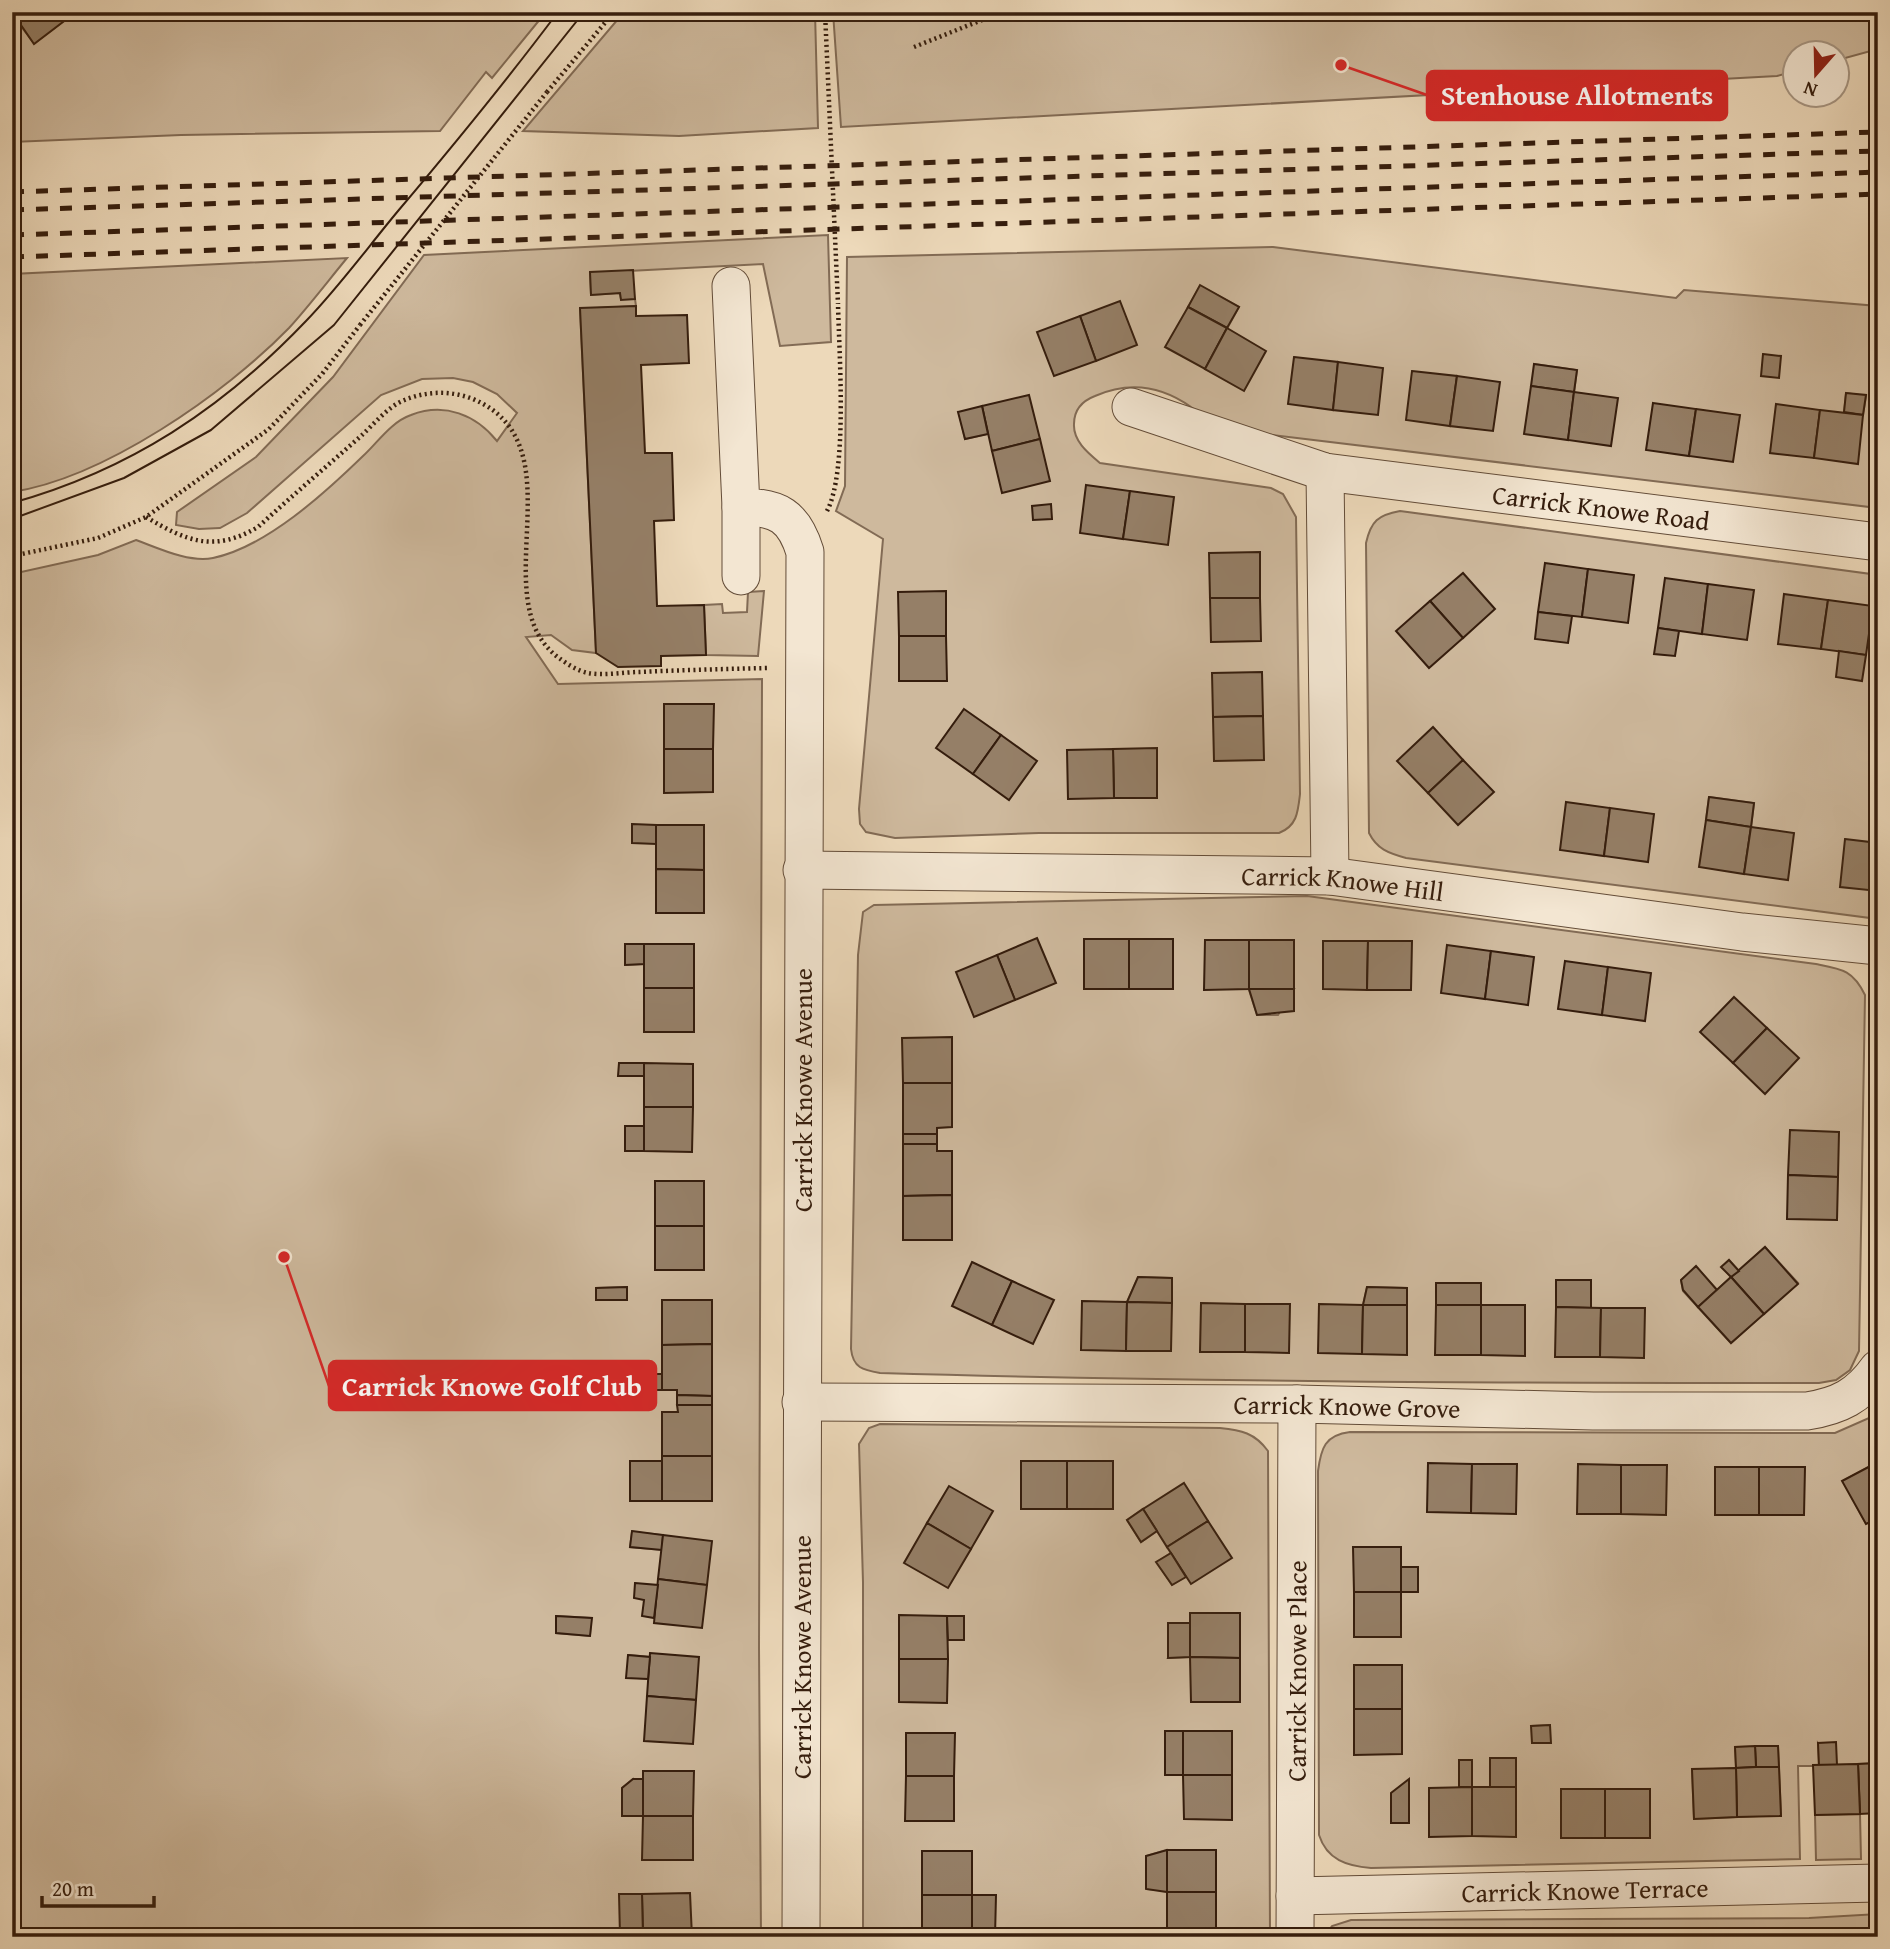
<svg xmlns="http://www.w3.org/2000/svg" width="1890" height="1949" viewBox="0 0 1890 1949" font-family="'Gentium Book Plus',serif">
<rect width="100%" height="100%" fill="#edd9ba"/>
<filter id="stains"><feTurbulence type="fractalNoise" baseFrequency=".00286" numOctaves="4"/><feColorMatrix values="0 0 0 0 .2 0 0 0 0 .09 0 0 0 0 .02 0 0 0 .5 -.17"/></filter>
<radialGradient id="worn" r=".72"><stop offset=".6" stop-color="#630" stop-opacity="0"/><stop offset="1" stop-color="#630" stop-opacity=".3"/></radialGradient>
<g fill="#ceb99d" stroke="#826b55" stroke-width="2" fill-rule="evenodd">
<polygon points="76,12 546,12 492,78 486,72 440,131 181,135 12,142 12,15 34,43"/>
<polygon points="624,12 815,12 818,128 679,136 523,131"/>
<polygon points="833,12 1878,12 1878,49 1838,60 1838,52 1796,52 1795,71 1777,76 841,127"/>
<path d="M828,235l3,107 -51,4 -17,-82 -173,9 1,22 29,-2 1,6h14l1,7 -56,3 16,344 -24,-3 -21,-15 -25,2 32,47 204,-5 -3,969 2,289h-118l-2,-43h-21v41l12,2h-620v-1363l86,-19 38,-15c22,8 53,23 77,18 53,-11 112,-65 150,-102 15,-14 28,-34 48,-41 34,-13 65,0 86,26l20,-28 -20,-19 -24,-12 -20,-4 -31,1 -41,16 -134,118 -27,15 -21,1 -23,-4 1,-13 79,-55 77,-80 91,-122zM632,825h24v18h-24zM625,944h19v20l-18,1zM644,1063v13h-25v-13zM644,1126v25h-19v-24zM626,1287l1,13h-30v-12zM662,1307l15,82 -38,1v-16h23zM662,1412h15l-15,89h-32v-40h32zM632,1532l31,3 -1,15 -32,-3zM556,1616l35,2 -1,18 -34,-3zM629,1655l21,2 -2,22 -21,-2zM633,1779l9,37 -20,-1v-27z"/>
<path d="M1273,247l403,51 8,-8 194,16v202l-623,-75c-14,-3 -35,-5 -47,-12 -6,-4 -11,-10 -17,-14 -31,-22 -62,-26 -96,-11 -13,5 -21,14 -21,28 -1,17 14,29 26,39l171,25 12,6 13,23 4,277c-2,18 -3,32 -21,39h-240l-144,5 -29,-6 -6,-8 -1,-15 24,-270 -47,-28 9,-25 2,-229zM1200,286l39,21 -11,20 -40,-20zM1534,364l43,6 -3,22zM1846,393l20,3 -3,19 -19,-2zM959,413l28,21 -22,5z"/>
<path d="M347,258c-19,23 -38,48 -58,70 -64,66 -185,150 -277,164v-218z"/>
<path d="M1400,511l478,64v344l-472,-61c-18,-5 -29,-9 -37,-25l-3,-290c5,-22 12,-28 34,-32zM1709,797l45,6 -3,24 -45,-7z"/>
<polygon points="764,591 758,656 706,655 704,605 722,604 723,613 747,612 748,592"/>
<path d="M1307,896l509,68c26,5 37,6 49,31l-6,356 -9,19 -14,10 -17,3c-313,0 -626,-1 -939,-10 -17,-3 -27,-5 -29,-24l7,-394 5,-43 11,-7zM1294,989l-16,26h-21l-8,-25zM1765,1247l33,36 -67,60 -48,-52 -2,-11 15,-13 21,23 14,-13 -9,-10 7,-7 10,11zM1138,1277l34,1v25l-45,-1zM1436,1283h45v22h-45zM1367,1287l40,1v17h-44z"/>
<path d="M1878,1414v48l-35,19 23,43 12,-6v245l-41,2 -19,-22 1,23h-21l2,93 -429,9c-24,-2 -44,-8 -52,-33l-1,-364c3,-23 7,-36 32,-39l485,1zM1401,1567h17v25h-16zM1550,1725v18h-18v-17zM1778,1746l3,69 -87,4 -2,-49 44,-2 -1,-21zM1516,1758v29h-26v-28zM1459,1760h13v27h-13zM1561,1789h88v49h-88z"/>
<path d="M880,1424l340,4c21,2 35,5 48,23l2,486h-275v-42h-23v42h-109v-355l-4,-138 10,-16zM1143,1509l14,22 -16,11 -14,-22zM1171,1553l14,24 -13,8 -15,-23zM948,1616h16l-1,24 -15,-1zM1190,1623v34l-22,1zM1165,1732h18v43h-18zM1166,1850l1,41 -20,-2 -1,-33z"/>
<polygon points="1860,1814 1861,1859 1816,1860 1815,1815"/>
<polygon points="1878,1914 1878,1937 1324,1937 1332,1926 1351,1920 1809,1918"/>
</g>
<g fill="#957f67" stroke="#351d0d" stroke-width="2">
<polygon points="12,12 76,12 34,44"/>
<polygon points="633,270 635,299 621,300 620,293 591,295 590,272"/>
<polygon points="1200,285 1239,307 1227,328 1188,307"/>
<polygon points="1120,301 1137,345 1096,361 1080,316"/>
<polygon points="636,306 636,316 687,315 689,363 641,365 645,453 672,453 674,520 654,521 657,606 704,605 706,655 661,656 661,666 618,667 596,653 580,308"/>
<polygon points="1188,307 1227,328 1205,369 1165,347"/>
<polygon points="1080,316 1096,361 1054,376 1037,332"/>
<polygon points="1227,328 1266,351 1244,391 1205,369"/>
<polygon points="1763,354 1781,356 1779,378 1761,376"/>
<polygon points="1294,357 1338,362 1333,410 1288,404"/>
<polygon points="1338,362 1383,368 1378,415 1333,410"/>
<polygon points="1534,364 1577,370 1574,392 1531,386"/>
<polygon points="1412,371 1457,376 1450,426 1406,420"/>
<polygon points="1457,376 1500,382 1493,431 1450,426"/>
<polygon points="1531,386 1574,392 1568,440 1524,434"/>
<polygon points="1574,392 1618,398 1611,446 1568,440"/>
<polygon points="1846,393 1866,395 1863,415 1844,412"/>
<polygon points="1029,395 1040,439 992,451 982,406"/>
<polygon points="1653,403 1696,409 1689,456 1646,450"/>
<polygon points="1776,404 1820,410 1814,458 1770,453"/>
<polygon points="982,406 988,434 965,439 958,412"/>
<polygon points="1696,409 1740,415 1733,462 1689,456"/>
<polygon points="1820,410 1863,415 1858,464 1814,458"/>
<polygon points="1040,439 1050,481 1002,493 992,451"/>
<polygon points="1086,485 1130,491 1123,539 1080,533"/>
<polygon points="1130,491 1174,497 1168,545 1123,539"/>
<polygon points="1051,504 1052,519 1033,520 1032,506"/>
<polygon points="1260,552 1260,598 1210,598 1209,553"/>
<polygon points="1545,563 1588,569 1582,617 1538,612"/>
<polygon points="1588,569 1634,575 1628,623 1582,617"/>
<polygon points="1463,573 1495,609 1463,638 1430,601"/>
<polygon points="1665,578 1708,584 1702,634 1658,628"/>
<polygon points="1708,584 1754,590 1747,640 1702,634"/>
<polygon points="946,591 946,636 899,636 898,592"/>
<polygon points="1784,594 1828,600 1821,649 1778,644"/>
<polygon points="1210,598 1260,598 1261,641 1211,642"/>
<polygon points="1828,600 1873,606 1866,655 1821,649"/>
<polygon points="1430,601 1463,638 1429,668 1396,631"/>
<polygon points="1538,612 1572,616 1568,643 1535,639"/>
<polygon points="1658,628 1679,631 1675,656 1654,654"/>
<polygon points="899,636 946,636 947,681 899,681"/>
<polygon points="1839,651 1866,655 1862,681 1836,677"/>
<polygon points="1262,672 1263,716 1213,717 1212,673"/>
<polygon points="664,704 714,704 713,749 664,749"/>
<polygon points="964,709 1001,735 973,774 936,748"/>
<polygon points="1263,716 1264,760 1214,761 1213,717"/>
<polygon points="1433,727 1463,760 1428,793 1397,761"/>
<polygon points="1001,735 1037,761 1009,800 973,774"/>
<polygon points="1157,748 1157,798 1114,798 1113,749"/>
<polygon points="664,749 713,749 713,792 664,793"/>
<polygon points="1113,749 1114,798 1068,799 1067,750"/>
<polygon points="1463,760 1494,792 1458,825 1428,793"/>
<polygon points="1709,797 1754,803 1751,827 1706,820"/>
<polygon points="1566,802 1610,808 1604,856 1560,850"/>
<polygon points="1610,808 1654,814 1648,862 1604,856"/>
<polygon points="1706,820 1751,827 1744,874 1699,867"/>
<polygon points="632,824 656,825 656,844 632,843"/>
<polygon points="656,825 704,825 704,870 656,869"/>
<polygon points="1751,827 1794,833 1788,880 1744,874"/>
<polygon points="1845,839 1878,843 1878,891 1840,887"/>
<polygon points="656,869 704,870 704,913 656,913"/>
<polygon points="1037,938 1056,983 1015,1000 997,955"/>
<rect x="1084" y="939" width="45" height="50"/>
<rect x="1129" y="939" width="44" height="50"/>
<polygon points="1205,940 1249,940 1249,989 1204,990"/>
<rect x="1249" y="940" width="45" height="49"/>
<polygon points="1323,941 1368,941 1367,990 1323,989"/>
<polygon points="1368,941 1412,941 1411,990 1367,990"/>
<polygon points="625,944 644,944 644,964 625,965"/>
<rect x="644" y="944" width="50" height="44"/>
<polygon points="1447,945 1491,951 1485,999 1441,993"/>
<polygon points="1491,951 1534,957 1528,1005 1485,999"/>
<polygon points="997,955 1015,1000 974,1017 956,972"/>
<polygon points="1565,961 1608,967 1602,1015 1558,1009"/>
<polygon points="1608,967 1651,973 1645,1021 1602,1015"/>
<rect x="644" y="988" width="50" height="44"/>
<polygon points="1249,989 1294,989 1294,1011 1257,1015"/>
<polygon points="1734,997 1767,1028 1733,1063 1700,1032"/>
<polygon points="1767,1028 1799,1058 1765,1094 1733,1063"/>
<polygon points="952,1037 952,1083 903,1083 902,1038"/>
<polygon points="619,1063 644,1063 644,1076 618,1076"/>
<polygon points="644,1063 693,1064 693,1107 644,1107"/>
<polygon points="903,1083 952,1083 952,1127 937,1128 937,1134 903,1134"/>
<polygon points="644,1107 693,1107 692,1152 644,1151"/>
<rect x="625" y="1126" width="19" height="25"/>
<polygon points="1790,1130 1839,1132 1838,1177 1788,1175"/>
<rect x="903" y="1134" width="34" height="10"/>
<polygon points="903,1144 937,1144 937,1151 952,1151 952,1195 903,1196"/>
<polygon points="1788,1175 1838,1177 1837,1220 1787,1219"/>
<rect x="655" y="1181" width="49" height="45"/>
<polygon points="952,1195 952,1240 903,1240 903,1196"/>
<rect x="655" y="1226" width="49" height="44"/>
<polygon points="1765,1247 1798,1284 1764,1314 1731,1277"/>
<polygon points="1729,1260 1739,1271 1731,1277 1721,1267"/>
<polygon points="972,1262 1012,1281 992,1325 952,1306"/>
<polygon points="1696,1266 1717,1290 1698,1307 1683,1290 1681,1280"/>
<polygon points="1138,1277 1172,1278 1172,1303 1127,1302"/>
<polygon points="1731,1277 1764,1314 1731,1343 1698,1307"/>
<polygon points="1556,1280 1591,1280 1591,1308 1556,1307"/>
<polygon points="1012,1281 1054,1300 1033,1344 992,1325"/>
<rect x="1436" y="1283" width="45" height="22"/>
<polygon points="627,1287 627,1300 596,1300 596,1288"/>
<polygon points="1367,1287 1407,1288 1407,1305 1363,1305"/>
<polygon points="662,1300 712,1300 712,1344 662,1345"/>
<polygon points="1082,1301 1127,1302 1126,1351 1081,1350"/>
<polygon points="1127,1302 1172,1303 1171,1351 1126,1351"/>
<polygon points="1201,1303 1245,1304 1245,1352 1200,1352"/>
<polygon points="1245,1304 1290,1304 1289,1353 1245,1352"/>
<polygon points="1319,1304 1363,1305 1362,1354 1318,1353"/>
<polygon points="1363,1305 1407,1305 1407,1355 1362,1354"/>
<polygon points="1436,1305 1481,1305 1481,1355 1435,1355"/>
<polygon points="1481,1305 1525,1305 1525,1356 1481,1355"/>
<polygon points="1556,1307 1601,1308 1600,1357 1555,1357"/>
<polygon points="1601,1308 1645,1308 1644,1358 1600,1357"/>
<polygon points="712,1344 712,1396 677,1395 677,1390 662,1390 662,1345"/>
<polygon points="638,1374 662,1374 662,1390 639,1390"/>
<polygon points="677,1395 712,1396 712,1405 677,1405"/>
<polygon points="677,1405 712,1405 712,1456 662,1456 662,1412 678,1412"/>
<rect x="662" y="1456" width="50" height="45"/>
<rect x="630" y="1461" width="32" height="40"/>
<rect x="1021" y="1461" width="46" height="48"/>
<rect x="1067" y="1461" width="46" height="48"/>
<polygon points="1878,1462 1878,1518 1866,1524 1842,1481"/>
<polygon points="1428,1463 1472,1464 1471,1513 1427,1512"/>
<polygon points="1472,1464 1517,1464 1516,1514 1471,1513"/>
<polygon points="1578,1464 1621,1465 1621,1514 1577,1514"/>
<polygon points="1621,1465 1667,1465 1666,1515 1621,1514"/>
<rect x="1715" y="1467" width="44" height="48"/>
<polygon points="1759,1467 1805,1467 1804,1515 1759,1515"/>
<polygon points="1184,1483 1208,1521 1167,1547 1143,1509"/>
<polygon points="949,1486 993,1511 971,1549 927,1523"/>
<polygon points="1143,1509 1157,1531 1141,1542 1127,1520"/>
<polygon points="1208,1521 1232,1558 1191,1584 1167,1547"/>
<polygon points="927,1523 971,1549 948,1588 904,1563"/>
<polygon points="632,1531 663,1535 662,1550 630,1547"/>
<polygon points="663,1535 712,1541 707,1585 658,1579"/>
<polygon points="1353,1547 1401,1547 1401,1592 1354,1592"/>
<polygon points="1171,1553 1186,1577 1172,1585 1156,1562"/>
<rect x="1401" y="1567" width="17" height="25"/>
<polygon points="658,1579 707,1585 702,1628 654,1623"/>
<polygon points="635,1583 658,1585 654,1618 642,1616 644,1600 634,1598"/>
<rect x="1354" y="1592" width="47" height="45"/>
<polygon points="1190,1613 1240,1613 1240,1658 1190,1657"/>
<polygon points="899,1615 947,1616 948,1659 899,1659"/>
<polygon points="556,1616 592,1618 590,1636 556,1633"/>
<polygon points="947,1616 964,1616 964,1640 948,1640"/>
<polygon points="1168,1623 1190,1623 1190,1657 1168,1658"/>
<polygon points="650,1653 699,1657 696,1700 647,1696"/>
<polygon points="628,1655 650,1657 648,1679 626,1678"/>
<polygon points="1190,1657 1240,1658 1240,1702 1191,1702"/>
<polygon points="899,1659 948,1659 947,1703 899,1702"/>
<rect x="1354" y="1665" width="48" height="44"/>
<polygon points="647,1696 696,1700 693,1744 644,1741"/>
<polygon points="1354,1709 1402,1709 1402,1754 1354,1755"/>
<polygon points="1550,1725 1551,1743 1532,1743 1531,1726"/>
<rect x="1165" y="1731" width="18" height="44"/>
<rect x="1183" y="1731" width="49" height="44"/>
<polygon points="906,1733 955,1733 954,1776 906,1776"/>
<polygon points="1836,1742 1837,1765 1819,1766 1818,1743"/>
<polygon points="1755,1746 1778,1746 1779,1767 1756,1767"/>
<polygon points="1755,1746 1756,1767 1736,1768 1735,1747"/>
<rect x="1490" y="1758" width="26" height="29"/>
<rect x="1459" y="1760" width="13" height="27"/>
<polygon points="1878,1763 1878,1813 1860,1814 1858,1764"/>
<polygon points="1858,1764 1860,1814 1815,1815 1813,1765"/>
<polygon points="1756,1767 1779,1767 1781,1816 1737,1817 1736,1768"/>
<polygon points="1736,1768 1737,1817 1694,1819 1692,1769"/>
<polygon points="643,1771 694,1771 693,1816 643,1816"/>
<polygon points="1183,1775 1232,1775 1232,1820 1184,1819"/>
<polygon points="906,1776 954,1776 954,1821 905,1821"/>
<polygon points="633,1779 643,1779 643,1816 622,1816 622,1788"/>
<polygon points="1409,1779 1409,1823 1391,1823 1391,1793"/>
<polygon points="1472,1787 1516,1787 1516,1837 1472,1836"/>
<polygon points="1472,1787 1472,1836 1429,1837 1429,1788"/>
<rect x="1561" y="1789" width="44" height="49"/>
<rect x="1605" y="1789" width="45" height="49"/>
<polygon points="643,1816 693,1816 693,1860 642,1860"/>
<rect x="1167" y="1850" width="49" height="42"/>
<polygon points="1167,1850 1167,1892 1146,1889 1146,1856"/>
<rect x="922" y="1851" width="50" height="44"/>
<rect x="1167" y="1892" width="49" height="45"/>
<polygon points="690,1893 692,1937 643,1937 642,1894"/>
<polygon points="619,1894 642,1894 643,1937 620,1936"/>
<rect x="922" y="1895" width="50" height="42"/>
<polygon points="972,1895 996,1895 995,1937 972,1937"/>
</g>
<g fill="none" stroke-linecap="round" stroke-linejoin="round">
<g stroke="#634c38" stroke-width="39">
<g id="minor">
<path d="M731,286l10,221c37,0 53,9 64,45l-4,1385"/>
<path id="s1" d="M1131,407l194,65 553,70"/>
<polyline points="1325,472 1330,876"/>
<polyline points="741,576 741,507"/>
<path id="s2" d="M802,870l528,6 412,56 136,14"/>
<path id="s3" d="M801,1402l496,2 296,7h214c32,-5 52,-15 71,-42"/>
<path id="s4" d="M1295,1896l583,-13"/>
<path id="s5" d="M1295,1937l2,-533"/>
</g>
</g>
<g stroke="#351d0d" stroke-width="4.5" stroke-dasharray="2 3.5" stroke-linecap="butt">
<polyline points="914,47 1002,12"/>
<polyline points="547,92 614,12"/>
<path d="M827,511c21,-40 12,-158 11,-207"/>
<path d="M146,517c40,24 68,36 112,10 34,-31 69,-61 103,-91 12,-11 26,-28 41,-35 23,-10 48,-11 71,-2 109,46 7,201 86,259 8,6 19,13 29,15 16,3 36,-1 52,-1 43,-2 85,-3 128,-4"/>
<polyline points="12,556 98,538 146,517 269,429 322,374 360,325"/>
</g>
<use href="#minor" stroke="#f3e6d2" stroke-width="37"/>
<g stroke="#351d0d" stroke-width="2">
<path d="M12,503c118,-33 210,-94 294,-182 33,-34 62,-74 92,-110 55,-65 109,-131 160,-199"/>
<polyline points="12,519 124,478 211,430 334,325 584,12"/>
</g>
<g stroke="#351d0d" stroke-width="5" stroke-dasharray="12 12" stroke-linecap="butt">
<polyline points="12,192 1878,132"/>
<polyline points="12,210 1878,151"/>
<polyline points="12,235 1878,172"/>
<polyline points="12,257 1878,194"/>
</g>
<g stroke="#351d0d" stroke-width="4.5" stroke-dasharray="2 3.5" stroke-linecap="butt">
<polyline points="825,12 838,304"/>
<polyline points="360,325 547,92"/>
</g>
</g>
<g text-anchor="middle" dominant-baseline="central" stroke-width="5" stroke-linejoin="round" paint-order="stroke">
<g font-size="26" fill="#351d0d" stroke="#f3e6d2">
<text stroke="none"><textPath href="#s1" startOffset="483">Carrick Knowe Road</textPath></text>
<text stroke="none"><textPath href="#s2" startOffset="541">Carrick Knowe Hill</textPath></text>
<text transform="translate(802 1090) rotate(-90)">Carrick Knowe Avenue</text>
<text stroke="none"><textPath href="#s3" startOffset="546">Carrick Knowe Grove</textPath></text>
<text transform="translate(801 1657) rotate(-90)">Carrick Knowe Avenue</text>
<text stroke="none"><textPath href="#s5" startOffset="266">Carrick Knowe Place</textPath></text>
<text stroke="none"><textPath href="#s4" startOffset="290">Carrick Knowe Terrace</textPath></text>
</g>
</g>
<path fill="none" stroke="#d62828" stroke-width="2.5" d="M1341 65L1427 95M284 1257L329 1386"/>
<g fill="#d62828" stroke="#f3e6d2" stroke-width="2.5">
<circle cx="1341" cy="65" r="7"/>
<circle cx="284" cy="1257" r="7"/>
</g>
<g fill="#d62828" stroke="#d62828" stroke-width="2.5">
<rect x="1427" y="71" width="300" height="49" rx="7"/>
<rect x="329" y="1361" width="327" height="49" rx="7"/>
</g>
<g font-size="28" text-anchor="middle" font-weight="bold" fill="#fff">
<text x="1577" y="105">Stenhouse Allotments</text>
<text x="492" y="1396">Carrick Knowe Golf Club</text>
</g>
<rect width="1890" height="1949" fill="none" stroke="#edd9ba" stroke-width="42"/>
<rect x="14" y="14" width="1862" height="1921" fill="none" stroke="#351d0d" stroke-width="3.5"/>
<rect x="21" y="21" width="1848" height="1907" fill="none" stroke="#351d0d" stroke-width="2"/>
<g transform="translate(1816 74) rotate(200)"><circle r="33" fill="#f3e6d2" stroke="#a79683" stroke-width="2"/>
<path d="M0-5L12 26L0 18L-12 26Z" fill="#8f2418"/>
<text y="-10" font-size="19" font-weight="bold" text-anchor="middle" fill="#351d0d">N</text>
</g>
<path d="M42 1896v10h112v-10" fill="none" stroke="#351d0d" stroke-width="3.5"/>
<text x="52" y="1896" font-size="21" fill="#351d0d" stroke="#f3e6d2" stroke-width="5" paint-order="stroke">20 m</text>
<rect width="100%" height="100%" filter="url(#stains)"/>
<rect width="100%" height="100%" fill="url(#worn)"/>
</svg>
